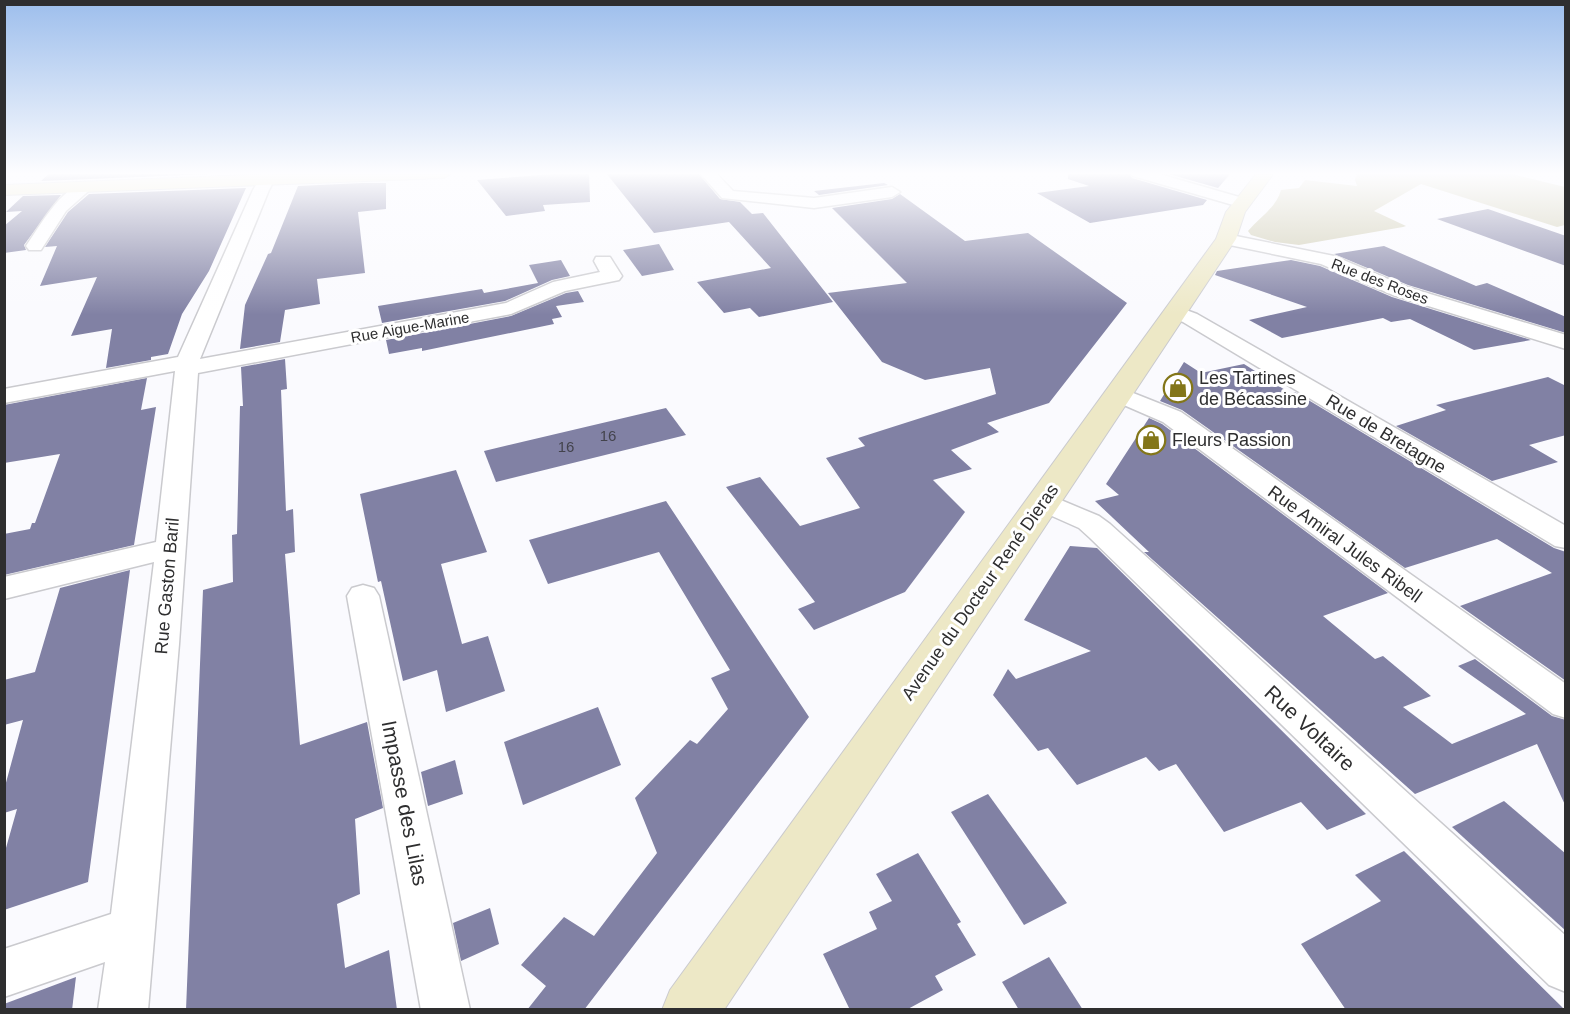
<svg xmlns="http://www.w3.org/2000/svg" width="1570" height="1014" viewBox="0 0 1570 1014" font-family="Helvetica,sans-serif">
<rect width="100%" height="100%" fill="#fafafe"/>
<path fill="#cecbb1" d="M1357,173h151l57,14v38l-8,2 -136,-43 -47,27 32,15 -3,1 -104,18 -24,-3 -24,-7 -3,-4c12,-14 28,-23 33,-41l18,-2 6,-8 52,6 -2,-6z"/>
<g fill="#8181a4">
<polygon points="50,173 234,173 41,181"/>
<polygon points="567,173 589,173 590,202 543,205 545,211 506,216 477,180"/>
<polygon points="606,173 698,173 720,199 740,202 752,214 763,213 833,302 759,317 750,308 724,313 697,282 771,268 729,222 654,233"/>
<polygon points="1068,173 1129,173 1132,178 1207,200 1203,205 1090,223 1037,193 1089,186 1068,179"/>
<polygon points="1165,173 1231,173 1218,188"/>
<polygon points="362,183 386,183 386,209 358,212 365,273 317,279 320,304 285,310 280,342 240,349 245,305 268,254 271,253 298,186"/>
<polygon points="884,183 888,185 819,195 814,191"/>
<polygon points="246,188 209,271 182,314 168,354 151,357 151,360 106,368 112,329 71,336 97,277 40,286 57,246 45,247 68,212 89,194"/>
<polygon points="900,194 965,241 1028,233 1127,303 1049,403 987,423 999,432 951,450 972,469 933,480 965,512 905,592 814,630 798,609 815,602 726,487 760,477 800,526 860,508 826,458 865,446 858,438 996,394 990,368 925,380 882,362 828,293 907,283 832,208 892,199"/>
<polygon points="61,195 24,245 26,250 4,253 4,226 22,211 6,212 23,196"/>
<polygon points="1488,209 1566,236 1566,266 1437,219"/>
<polygon points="659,244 674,270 642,276 623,250"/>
<polygon points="1384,246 1476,286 1487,283 1566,317 1566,333 1408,285 1334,254"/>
<polygon points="561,260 570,276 552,280 505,301 382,323 378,306 482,289 484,293 538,283 529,265"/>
<polygon points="1291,260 1320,266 1392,297 1531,340 1474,350 1410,319 1391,322 1383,318 1282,338 1249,320 1307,307 1215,275 1217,271"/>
<polygon points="578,291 584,302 556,306 562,317 552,319 554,324 422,351 422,348 389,354 386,340 511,316 566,293"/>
<polygon points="285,359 287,389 281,390 286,511 293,509 295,552 285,554 300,745 367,722 383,808 355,819 360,894 337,904 345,968 389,950 397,1010 186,1010 203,590 233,582 232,535 237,534 240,406 243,406 241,367"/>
<polygon points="1184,362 1201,373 1244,364 1290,393 1295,392 1554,548 1566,552 1566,681 1460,606 1552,573 1497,539 1405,568 1182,410 1160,401"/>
<polygon points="1548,377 1566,386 1566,435 1529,445 1558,462 1492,481 1396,426 1446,410 1436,405"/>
<polygon points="147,378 141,410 156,407 134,545 4,575 4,534 30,529 32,523 35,523 60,454 4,463 4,405"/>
<polygon points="666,408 686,435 496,482 484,451"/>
<polygon points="1149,418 1162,424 1388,593 1323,616 1375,659 1383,656 1431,696 1403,707 1452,744 1526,714 1458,666 1475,659 1552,716 1566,720 1566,807 1537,744 1415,794 1144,552 1149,552 1095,501 1119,495 1106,484"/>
<polygon points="456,470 487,552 441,564 462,644 488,636 505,691 446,712 437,670 403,681 381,581 378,582 360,494"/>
<polygon points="666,501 809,717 584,1010 527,1010 546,986 521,965 564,917 594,936 657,853 635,798 690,740 697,744 728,709 711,678 730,670 659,552 548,584 529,540"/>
<polygon points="1070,546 1097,548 1366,814 1327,830 1301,802 1224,832 1176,764 1159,771 1146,757 1077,785 1048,748 1038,751 993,695 1008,669 1016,679 1091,651 1024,620"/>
<polygon points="130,570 88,882 4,910 4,855 17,809 4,813 4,790 23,720 4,725 4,680 35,672 60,588"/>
<polygon points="598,707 621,765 523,805 504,742"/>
<polygon points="455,760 463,794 428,806 421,772"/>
<polygon points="988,794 1067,903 1024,925 951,812"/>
<polygon points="1504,801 1566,854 1566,931 1452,827"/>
<polygon points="1404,851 1469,915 1565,1010 1346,1010 1301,944 1381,901 1355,875"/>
<polygon points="918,853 961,922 957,924 976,955 935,976 943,990 906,1010 850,1010 823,954 877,929 869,912 892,901 876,874"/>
<polygon points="490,908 499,944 461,961 453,923"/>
<polygon points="1049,957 1083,1010 1019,1010 1002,982"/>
<polygon points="76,977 72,1010 4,1010 4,1004"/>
</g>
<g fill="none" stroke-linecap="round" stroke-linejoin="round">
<g stroke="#cacace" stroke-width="3">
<g id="street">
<polygon points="263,173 278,173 269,190 200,359 506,303 553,282 600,272 594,261 596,257 610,257 622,276 619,280 565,291 511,314 198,373 179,644 148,1010 98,1010 105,962 4,997 4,949 111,914 154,562 4,599 4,577 156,542 175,371 4,403 4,389 178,357 253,190"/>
<polygon points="700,173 716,173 733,191 814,198 892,187 900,192 892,197 814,208 722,198"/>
<polygon points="1131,173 1156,173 1246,199 1248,202 1240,207 1133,176"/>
<path d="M85,182l8,5 -27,24 -25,39h-12l-3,-4c14,-20 34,-57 59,-64z"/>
<polygon points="1226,234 1334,256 1407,287 1566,335 1566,349 1393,295 1321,264 1220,243 1217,239 1220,235"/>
<polygon points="1175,306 1197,314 1566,526 1566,548 1555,546 1183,322 1168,316 1165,312 1168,308"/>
<polygon points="1118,387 1181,412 1566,684 1566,718 1553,714 1163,422 1110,399 1106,394 1110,389"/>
<polygon points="1044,493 1099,516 1110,524 1566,936 1566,992 1549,985 1090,538 1079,528 1034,508 1030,502 1034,496"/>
<polygon points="363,585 374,588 379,596 470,1010 421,1010 347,596 352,588"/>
</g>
</g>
<g stroke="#cacace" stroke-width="2">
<g id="secondary">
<polygon points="299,173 452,173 444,178 4,195 4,185"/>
<polygon points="1257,173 1274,173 1245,212 1236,239 724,1010 662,1010 670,990 1216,239 1226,212"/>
</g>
</g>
<use href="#street" fill="#fff" fill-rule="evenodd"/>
<use href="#secondary" fill="#ede8c6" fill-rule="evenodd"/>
</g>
<linearGradient id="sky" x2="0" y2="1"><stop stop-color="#9dbeec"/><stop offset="0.55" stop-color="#fdfdff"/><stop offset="1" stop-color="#fdfdff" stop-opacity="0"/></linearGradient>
<rect width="1570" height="315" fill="url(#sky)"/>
<defs>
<g id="shop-ring" transform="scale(1.5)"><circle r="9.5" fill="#fff" stroke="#837619" stroke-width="1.5"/><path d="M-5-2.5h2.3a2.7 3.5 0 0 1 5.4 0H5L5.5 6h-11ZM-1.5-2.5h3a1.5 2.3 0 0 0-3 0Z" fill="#837619"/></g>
</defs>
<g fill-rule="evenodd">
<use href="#shop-ring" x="1178" y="388"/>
<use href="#shop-ring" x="1151" y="440"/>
</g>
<g text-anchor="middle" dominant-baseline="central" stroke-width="6" stroke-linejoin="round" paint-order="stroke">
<g font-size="15" fill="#2e2e2f" stroke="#fff">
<text transform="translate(1380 281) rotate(21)">Rue des Roses</text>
<text transform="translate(410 327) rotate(-10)">Rue Aigue-Marine</text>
</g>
<g font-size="15" fill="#43434c">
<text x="608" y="435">16</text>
<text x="566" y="446">16</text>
</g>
<g font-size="18" fill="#2e2e2f" stroke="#fff" text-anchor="start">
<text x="1199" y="378">Les Tartines<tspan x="1199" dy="21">de Bécassine</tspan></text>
<text x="1172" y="440">Fleurs Passion</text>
</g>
<g font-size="18" fill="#2e2e2f" stroke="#fff">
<text transform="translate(1386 434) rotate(31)">Rue de Bretagne</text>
<text transform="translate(1345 544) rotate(36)">Rue Amiral Jules Ribell</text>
<text transform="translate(167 586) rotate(-85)">Rue Gaston Baril</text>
<text transform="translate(980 592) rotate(-55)">Avenue du Docteur René Dieras</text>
</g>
<g font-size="21" fill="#2e2e2f" stroke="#fff">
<text transform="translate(1310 728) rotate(43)">Rue Voltaire</text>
<text transform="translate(405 803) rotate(79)">Impasse des Lilas</text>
</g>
</g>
<rect width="1570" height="1014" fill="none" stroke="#2e2e2f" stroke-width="12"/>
</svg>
